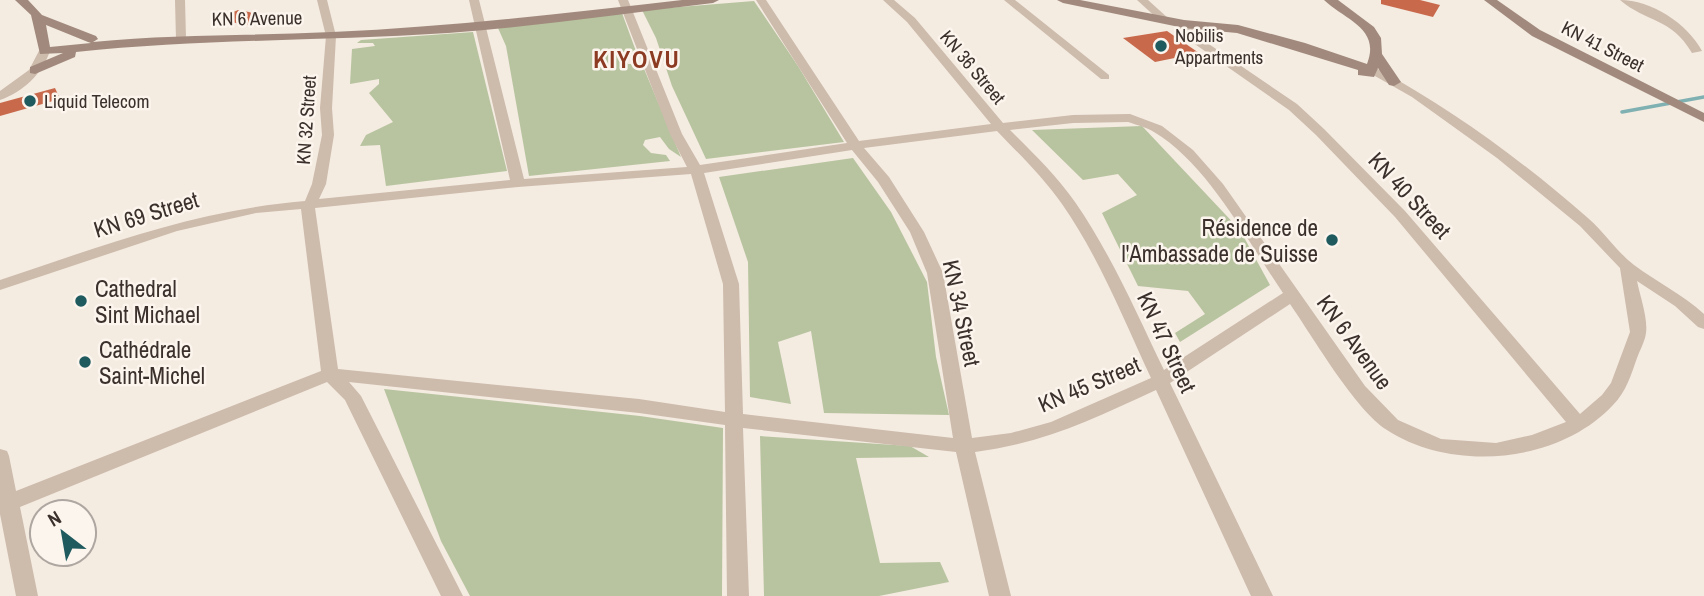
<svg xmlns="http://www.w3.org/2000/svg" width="1704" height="596" viewBox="0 0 1704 596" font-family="'Archivo Narrow',sans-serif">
<rect width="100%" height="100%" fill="#f4ebe1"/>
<g fill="#b8c4a0">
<polygon points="754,1 798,66 844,142 706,159 672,86 656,38 642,10"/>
<polygon points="622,13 637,54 624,57 628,64 642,64 681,157 669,149 660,137 645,140 643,145 651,153 666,155 670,161 529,176 506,46 498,28"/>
<polygon points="473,32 507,171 386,186 380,145 360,146 366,135 393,122 369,93 379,84 379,79 350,84 352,49 375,46 373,43 357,43 361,40"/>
<polygon points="1142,126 1240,230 1270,285 1180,342 1175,333 1205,314 1188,291 1138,286 1102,213 1137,195 1118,174 1083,180 1032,130"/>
<polygon points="853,158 891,212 927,282 936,357 949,415 824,413 811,331 778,342 791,404 750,397 748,262 719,177"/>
<polygon points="384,389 640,416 723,428 722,596 470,596 441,541"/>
<polygon points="760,436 910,446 929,457 856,458 880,563 940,562 949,582 879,596 764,596"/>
</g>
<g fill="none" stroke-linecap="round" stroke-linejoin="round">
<polyline stroke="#7fb0b2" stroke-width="3.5" points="1622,112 1704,97"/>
</g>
<g fill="#c8694b">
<polygon points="1381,0 1420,0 1440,5 1433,17 1381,4"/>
<polygon points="238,10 249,12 266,18 245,26 220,18"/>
<polygon points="1167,31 1199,53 1155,62 1123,38"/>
<polygon points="55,88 60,99 0,116 0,103"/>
</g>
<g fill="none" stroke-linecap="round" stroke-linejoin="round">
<g fill="#cdbbac" fill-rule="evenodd">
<polygon points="175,0 185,0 186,39 181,42 176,39"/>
<path d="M317,0h10l9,36 -4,72 2,27 -8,49 -7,15 191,-19 -41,-180h10l45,179 163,-12 -17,-33 -52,-134h10l54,134 18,31 147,-22 -91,-143h10l93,141 132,-17 -84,-102 -24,-22h11l21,18 88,105 70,-8 57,-1 32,12 31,24 30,34 142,202 33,34 43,19 55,4 36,-8 34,-13 -171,-205 -79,-82 -27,-25 -100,-70 -10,-12 1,-6h8l9,14 100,68 27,25 81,82 175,203 22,-19 9,-12 19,-51 -10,-64 -40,-42 -83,-68 -85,-61 -44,-25v-4h8c76,41 148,94 213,151 16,14 28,33 45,46 23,17 48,29 70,49v15l-6,-2 -23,-21 -38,-25c3,15 11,37 9,52 -1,8 -6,17 -9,25 -6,17 -11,34 -24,47 -54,58 -160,68 -226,25 -32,-20 -74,-93 -97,-126l-120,79 103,213h-22l-95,-206c-63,29 -111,53 -181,62l36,144h-22l-33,-144 -213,-24 6,168h-22l-2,-171 -86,-12 -290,-31 12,14 102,200h-22l-96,-196 -18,-18 -307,125 18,89h-22l-16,-82v-65l7,2 2,5 7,35 305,-120 -20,-162 -45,4 -79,18 -177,59v-10c102,-34 196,-70 305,-79l7,-17 10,-49 -2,-27 6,-72zM1128,122c9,3 18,5 26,10 54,32 94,110 129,161l-119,77c-27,-56 -53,-116 -89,-168 -19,-27 -42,-49 -65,-72l63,-7zM997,131c23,24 46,46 65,73 37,53 62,116 89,174l-100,44 -40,11 -39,5 -29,-165 -19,-41 -35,-55 -25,-29zM852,150l26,32 32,50 17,41 26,165 -210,-24 -4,-130 -35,-111zM691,174l32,110 2,128 -86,-13 -301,-30 -23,-161 203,-21z"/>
<polygon points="1004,0 1015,0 1109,75 1109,79 1101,79"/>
<polygon points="1137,0 1148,0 1169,19 1160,21"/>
<path d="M1620,0c31,0 67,23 82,51l-10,2c-21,-36 -45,-30 -72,-53z"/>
<path d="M40,49l10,2c-8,23 -27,41 -50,49v-9l29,-21z"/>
</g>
<g fill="#a18a7d" fill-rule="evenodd">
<path d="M15,0h13l14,15 54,21 2,3 -5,3c80,-8 159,-6 239,-10 118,-5 234,-19 350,-32h37l-6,3c-88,10 -177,24 -265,30 -124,8 -249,6 -372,19l-1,5 -40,17 -5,-1v-6l33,-14 -23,1 -9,-39zM46,25l42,17 3,1 -41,4z"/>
<path d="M1057,0h23l104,20 54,5 67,18 62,21c14,-36 -22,-44 -43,-64h14l36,27 7,11 1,16 19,28 -7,4 -5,-1 -11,-17 -4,9 -16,-2v-5l-121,-37 -53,-5 -121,-25z"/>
<polygon points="1484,0 1497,0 1540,30 1704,113 1704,122 1532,36"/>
</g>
</g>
<g fill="#1f5a5e" stroke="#fbf5ee" stroke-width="2.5">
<circle cx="1161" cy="46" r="7"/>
<circle cx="30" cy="101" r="7"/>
<circle cx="1332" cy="240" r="7"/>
<circle cx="81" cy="301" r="7"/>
<circle cx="85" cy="362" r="7"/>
</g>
<g text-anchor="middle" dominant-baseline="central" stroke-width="5" stroke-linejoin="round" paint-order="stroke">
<g font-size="19" fill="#3b302b" stroke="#fbf5ee">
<text transform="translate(257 18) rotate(-1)">KN 6 Avenue</text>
<text transform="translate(1603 46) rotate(27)">KN 41 Street</text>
<text transform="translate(973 67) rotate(50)">KN 36 Street</text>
<text transform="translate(306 120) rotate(-86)">KN 32 Street</text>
</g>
<g font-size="19" fill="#3b302b" stroke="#fbf5ee" text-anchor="start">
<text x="1175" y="35">Nobilis<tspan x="1175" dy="22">Appartments</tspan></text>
<text x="44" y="101">Liquid Telecom</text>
</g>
<g font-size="23" fill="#3b302b" stroke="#fbf5ee">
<text transform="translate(1410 195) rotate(47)">KN 40 Street</text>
<text transform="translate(146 214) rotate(-17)">KN 69 Street</text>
<text transform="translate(962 313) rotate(78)">KN 34 Street</text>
<text transform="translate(1167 342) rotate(65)">KN 47 Street</text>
<text transform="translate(1355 342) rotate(54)">KN 6 Avenue</text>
<text transform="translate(1089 384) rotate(-23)">KN 45 Street</text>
</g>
<g font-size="23" fill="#3b302b" stroke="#fbf5ee" text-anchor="start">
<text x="1318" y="227" text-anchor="end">Résidence de<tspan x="1318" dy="26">l'Ambassade de Suisse</tspan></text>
<text x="95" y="288">Cathedral<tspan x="95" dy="26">Sint Michael</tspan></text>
<text x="99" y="349">Cathédrale<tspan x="99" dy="26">Saint-Michel</tspan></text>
</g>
<g font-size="24" font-weight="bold" letter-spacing="2" fill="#8c3b22" stroke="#fbf5ee">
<text x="637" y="59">KIYOVU</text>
</g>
</g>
<g transform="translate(63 533) rotate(329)"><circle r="33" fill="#fbf5ee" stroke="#aea6a0" stroke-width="2"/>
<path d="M0-5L12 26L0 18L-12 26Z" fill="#1f5a5e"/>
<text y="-10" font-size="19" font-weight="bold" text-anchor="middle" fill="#3b302b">N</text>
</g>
</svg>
